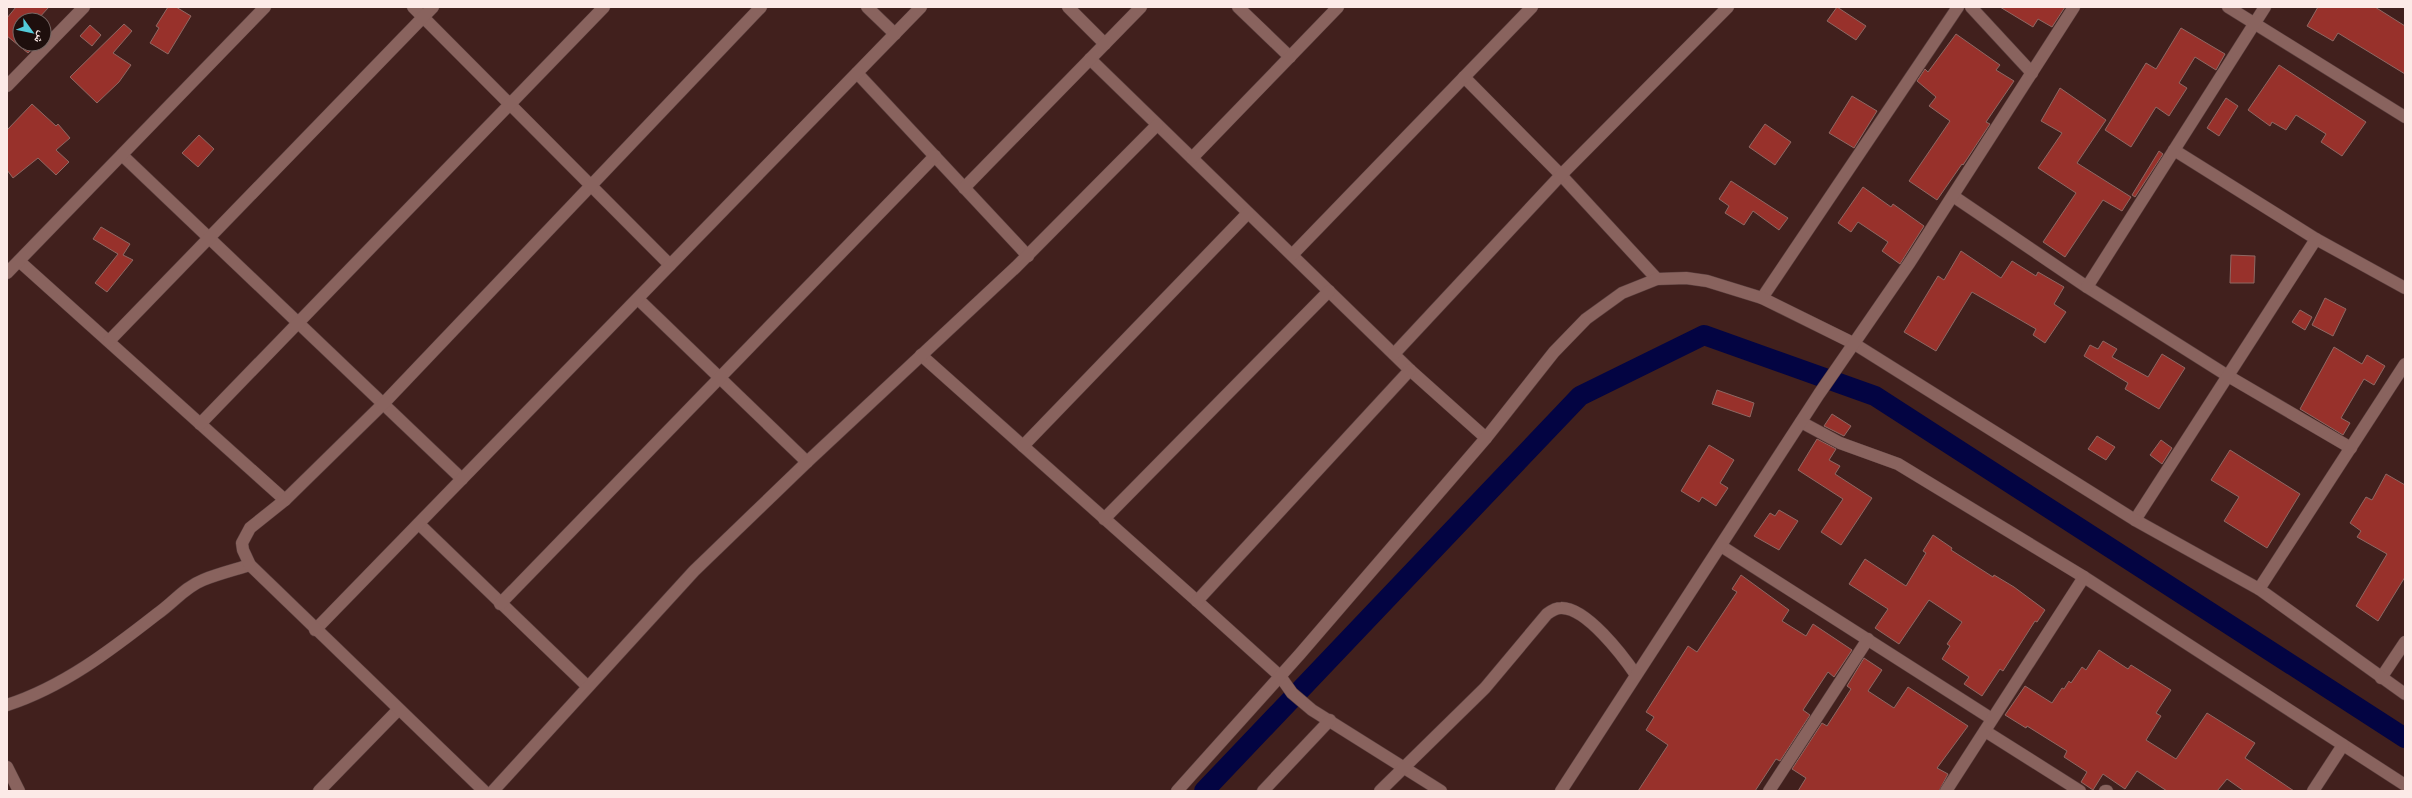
<svg xmlns="http://www.w3.org/2000/svg" width="2412" height="798" viewBox="0 0 2412 798" font-family="'IBM Plex Serif','Noto Naskh Arabic',serif">
<rect width="100%" height="100%" fill="#41201d"/>
<g fill="none" stroke-linecap="round" stroke-linejoin="round">
<polyline stroke="#030442" stroke-width="20" points="1204,791 1580,396 1704,335 1875,396 2405,738"/>
</g>
<g fill="#98312b" stroke="#8e6863">
<polygon points="16,7 49,7 37,20 20,20 20,44 37,44 28,53 7,36 7,18"/>
<polygon points="168,7 176,7 191,16 168,54 150,43 159,28 156,26"/>
<polygon points="1837,7 1866,26 1856,40 1827,21"/>
<polygon points="2000,7 2065,7 2052,27 2038,19 2033,27"/>
<polygon points="2318,7 2375,7 2405,26 2405,74 2338,33 2333,41 2307,26"/>
<polygon points="124,24 132,31 113,53 131,65 119,82 97,103 70,77"/>
<polygon points="90,25 101,35 92,46 80,36"/>
<polygon points="2181,28 2225,54 2216,70 2195,57 2179,83 2187,88 2169,116 2156,107 2131,147 2105,130 2146,63 2156,69"/>
<polygon points="1956,34 2000,65 1996,70 2014,81 1986,122 1990,124 1963,165 1962,164 1937,200 1909,181 1950,121 1929,106 1936,97 1917,81 1925,69 1928,72"/>
<polygon points="2279,65 2366,122 2342,156 2321,142 2326,134 2296,115 2286,130 2272,122 2270,126 2248,110"/>
<polygon points="2060,88 2106,120 2077,163 2131,197 2122,211 2103,200 2065,257 2043,242 2076,193 2038,168 2062,133 2041,121"/>
<polygon points="1852,96 1877,111 1854,148 1829,133"/>
<polygon points="2226,98 2238,106 2219,136 2207,128"/>
<polygon points="32,104 56,126 58,124 70,138 56,150 69,162 56,175 38,158 13,178 7,170 7,130"/>
<polygon points="1765,124 1791,142 1775,165 1749,147"/>
<polygon points="199,135 214,149 198,167 182,153"/>
<polygon points="2159,151 2163,154 2135,197 2132,195"/>
<polygon points="1731,181 1788,218 1779,230 1753,211 1744,225 1725,213 1729,206 1719,199"/>
<polygon points="1863,187 1891,207 1893,204 1924,226 1900,264 1882,251 1888,242 1858,222 1851,232 1838,223"/>
<polygon points="101,227 130,244 123,255 133,260 107,292 95,283 118,254 93,239"/>
<polygon points="1961,251 2001,278 2012,261 2036,276 2038,272 2064,287 2054,304 2066,312 2045,343 2033,335 2036,329 1972,292 1936,351 1904,332 1938,276 1944,280"/>
<polygon points="2231,255 2255,256 2254,283 2230,283"/>
<polygon points="2325,298 2346,309 2333,336 2312,325"/>
<polygon points="2300,310 2312,317 2305,330 2292,322"/>
<polygon points="2103,341 2117,349 2112,357 2148,377 2162,354 2185,368 2159,409 2125,389 2128,383 2084,356 2090,345 2098,349"/>
<polygon points="2334,347 2362,364 2367,355 2385,366 2374,385 2364,379 2341,418 2350,423 2343,435 2300,409"/>
<polygon points="1717,390 1754,403 1750,417 1712,404"/>
<polygon points="1832,414 1851,426 1844,436 1824,426"/>
<polygon points="2097,436 2115,447 2106,460 2088,449"/>
<polygon points="1817,439 1836,449 1829,460 1840,466 1835,474 1872,498 1841,545 1821,532 1843,499 1798,470"/>
<polygon points="2161,440 2172,448 2162,464 2150,455"/>
<polygon points="1709,445 1734,460 1720,483 1728,488 1716,506 1702,497 1699,502 1681,491"/>
<polygon points="2230,450 2300,494 2267,548 2224,521 2239,497 2211,480"/>
<polygon points="2386,474 2405,485 2405,577 2378,621 2356,606 2387,554 2357,537 2361,531 2350,523 2366,497 2372,500"/>
<polygon points="1779,510 1798,521 1779,550 1754,536 1770,513 1775,516"/>
<polygon points="1933,535 1952,548 1951,550 1993,577 1994,575 2014,587 2045,610 2037,622 2035,621 2003,671 2000,669 1982,696 1964,684 1969,677 1942,659 1950,646 1947,644 1962,622 1929,600 1899,644 1875,628 1888,609 1849,584 1865,559 1906,586 1926,553 1923,551"/>
<polygon points="1741,575 1789,610 1782,621 1806,636 1813,624 1852,650 1834,677 1828,672 1803,710 1810,715 1780,761 1776,759 1755,791 1638,791 1668,745 1646,730 1654,717 1646,712 1688,646 1697,652 1737,592 1732,589"/>
<polygon points="2099,650 2128,669 2131,665 2171,690 2156,713 2161,716 2146,740 2176,759 2207,713 2255,743 2245,758 2294,791 2244,791 2227,779 2217,791 2167,791 2137,771 2125,789 2103,774 2093,790 2081,782 2087,772 2064,757 2067,751 2027,726 2026,728 2005,715 2025,686 2052,703 2062,688 2064,689 2069,681 2071,683 2082,667 2086,670"/>
<polygon points="1864,658 1882,670 1868,691 1894,708 1908,687 1968,726 1937,768 1948,774 1939,791 1798,791 1806,778 1792,769 1822,723 1827,726 1851,689 1847,686"/>
</g>
<g fill="none" stroke-linecap="round" stroke-linejoin="round">
<g stroke="#593e3d" stroke-width="13">
<g id="minor">
<polyline points="413,7 670,265"/>
<polyline points="867,7 895,34"/>
<polyline points="1068,7 1105,44"/>
<polyline points="1238,7 1290,57"/>
<polyline points="1971,7 2032,73"/>
<polyline points="2228,7 2405,117"/>
<polyline points="1090,59 1410,370 1486,438"/>
<polyline points="857,73 1028,256"/>
<polyline points="1464,77 1561,175 1657,279"/>
<polyline points="7,86 84,7"/>
<polyline points="2174,150 2316,239 2405,288"/>
<polyline points="122,155 462,479"/>
<polyline points="1192,158 1338,7"/>
<polyline points="964,188 1141,7"/>
<polyline points="1953,196 2087,287 2228,376 2351,448"/>
<polyline points="1292,255 1532,7"/>
<polyline points="19,261 285,500"/>
<polyline points="7,273 265,7"/>
<polyline points="2087,287 2265,7"/>
<polyline points="1762,298 1958,7"/>
<polyline points="638,299 807,462"/>
<polyline points="109,341 433,7"/>
<polyline points="1394,354 1561,175 1728,7"/>
<polyline points="921,355 1197,601 1280,676 1292,693 1312,710 1441,791"/>
<polyline points="1801,422 1840,443 1898,464 2084,577 2405,785"/>
<polyline points="200,424 604,7"/>
<polyline points="1023,446 1248,213"/>
<polyline points="1104,519 1329,291"/>
<polyline points="2135,520 2316,239"/>
<polyline points="419,524 587,686"/>
<polyline points="1721,546 1992,719"/>
<polyline points="2259,589 2405,364"/>
<polyline points="1197,601 1410,370"/>
<polyline points="500,604 935,156"/>
<polyline points="315,630 921,7"/>
<polyline points="2381,678 2405,642"/>
<path d="M7,705c56,-18 104,-55 150,-91 16,-11 28,-27 46,-34 15,-6 31,-10 47,-15"/>
<polyline points="1985,731 2080,791"/>
<polyline points="7,767 19,791"/>
<polyline points="319,791 398,710"/>
<polyline points="484,791 250,565 243,550 242,543 250,528 285,500 382,405 761,7"/>
<polyline points="493,791 694,571 807,462 1016,267 1157,125"/>
<polyline points="1177,791 1300,654 1486,438 1554,352 1586,319 1622,293 1657,279 1686,278 1707,281 1762,298 1853,343 2135,520 2259,589 2405,694"/>
<polyline points="1263,791 1330,720"/>
<path d="M1380,791l105,-103 62,-74c4,-3 8,-6 14,-6 25,-1 62,48 75,67"/>
<polyline points="1561,791 1819,394 1910,262 2074,7"/>
<polyline points="1769,791 1868,639"/>
<polyline points="1946,791 2084,577"/>
<polyline points="2105,791 2107,791"/>
<polyline points="2313,791 2343,745"/>
</g>
</g>
<use href="#minor" stroke="#89635e" stroke-width="12"/>
</g>
<rect width="2412" height="798" fill="none" stroke="#fceae7" stroke-width="16"/>
<g transform="translate(32 32) rotate(123)"><circle r="19" fill="#1e0f0d" stroke="#776764"/>
<path d="M0-3L7 15L0 10L-7 15Z" fill="#53cbda"/>
<text y="-6" font-size="11" font-weight="bold" text-anchor="middle" fill="#fceae7">ش</text>
</g>
</svg>
